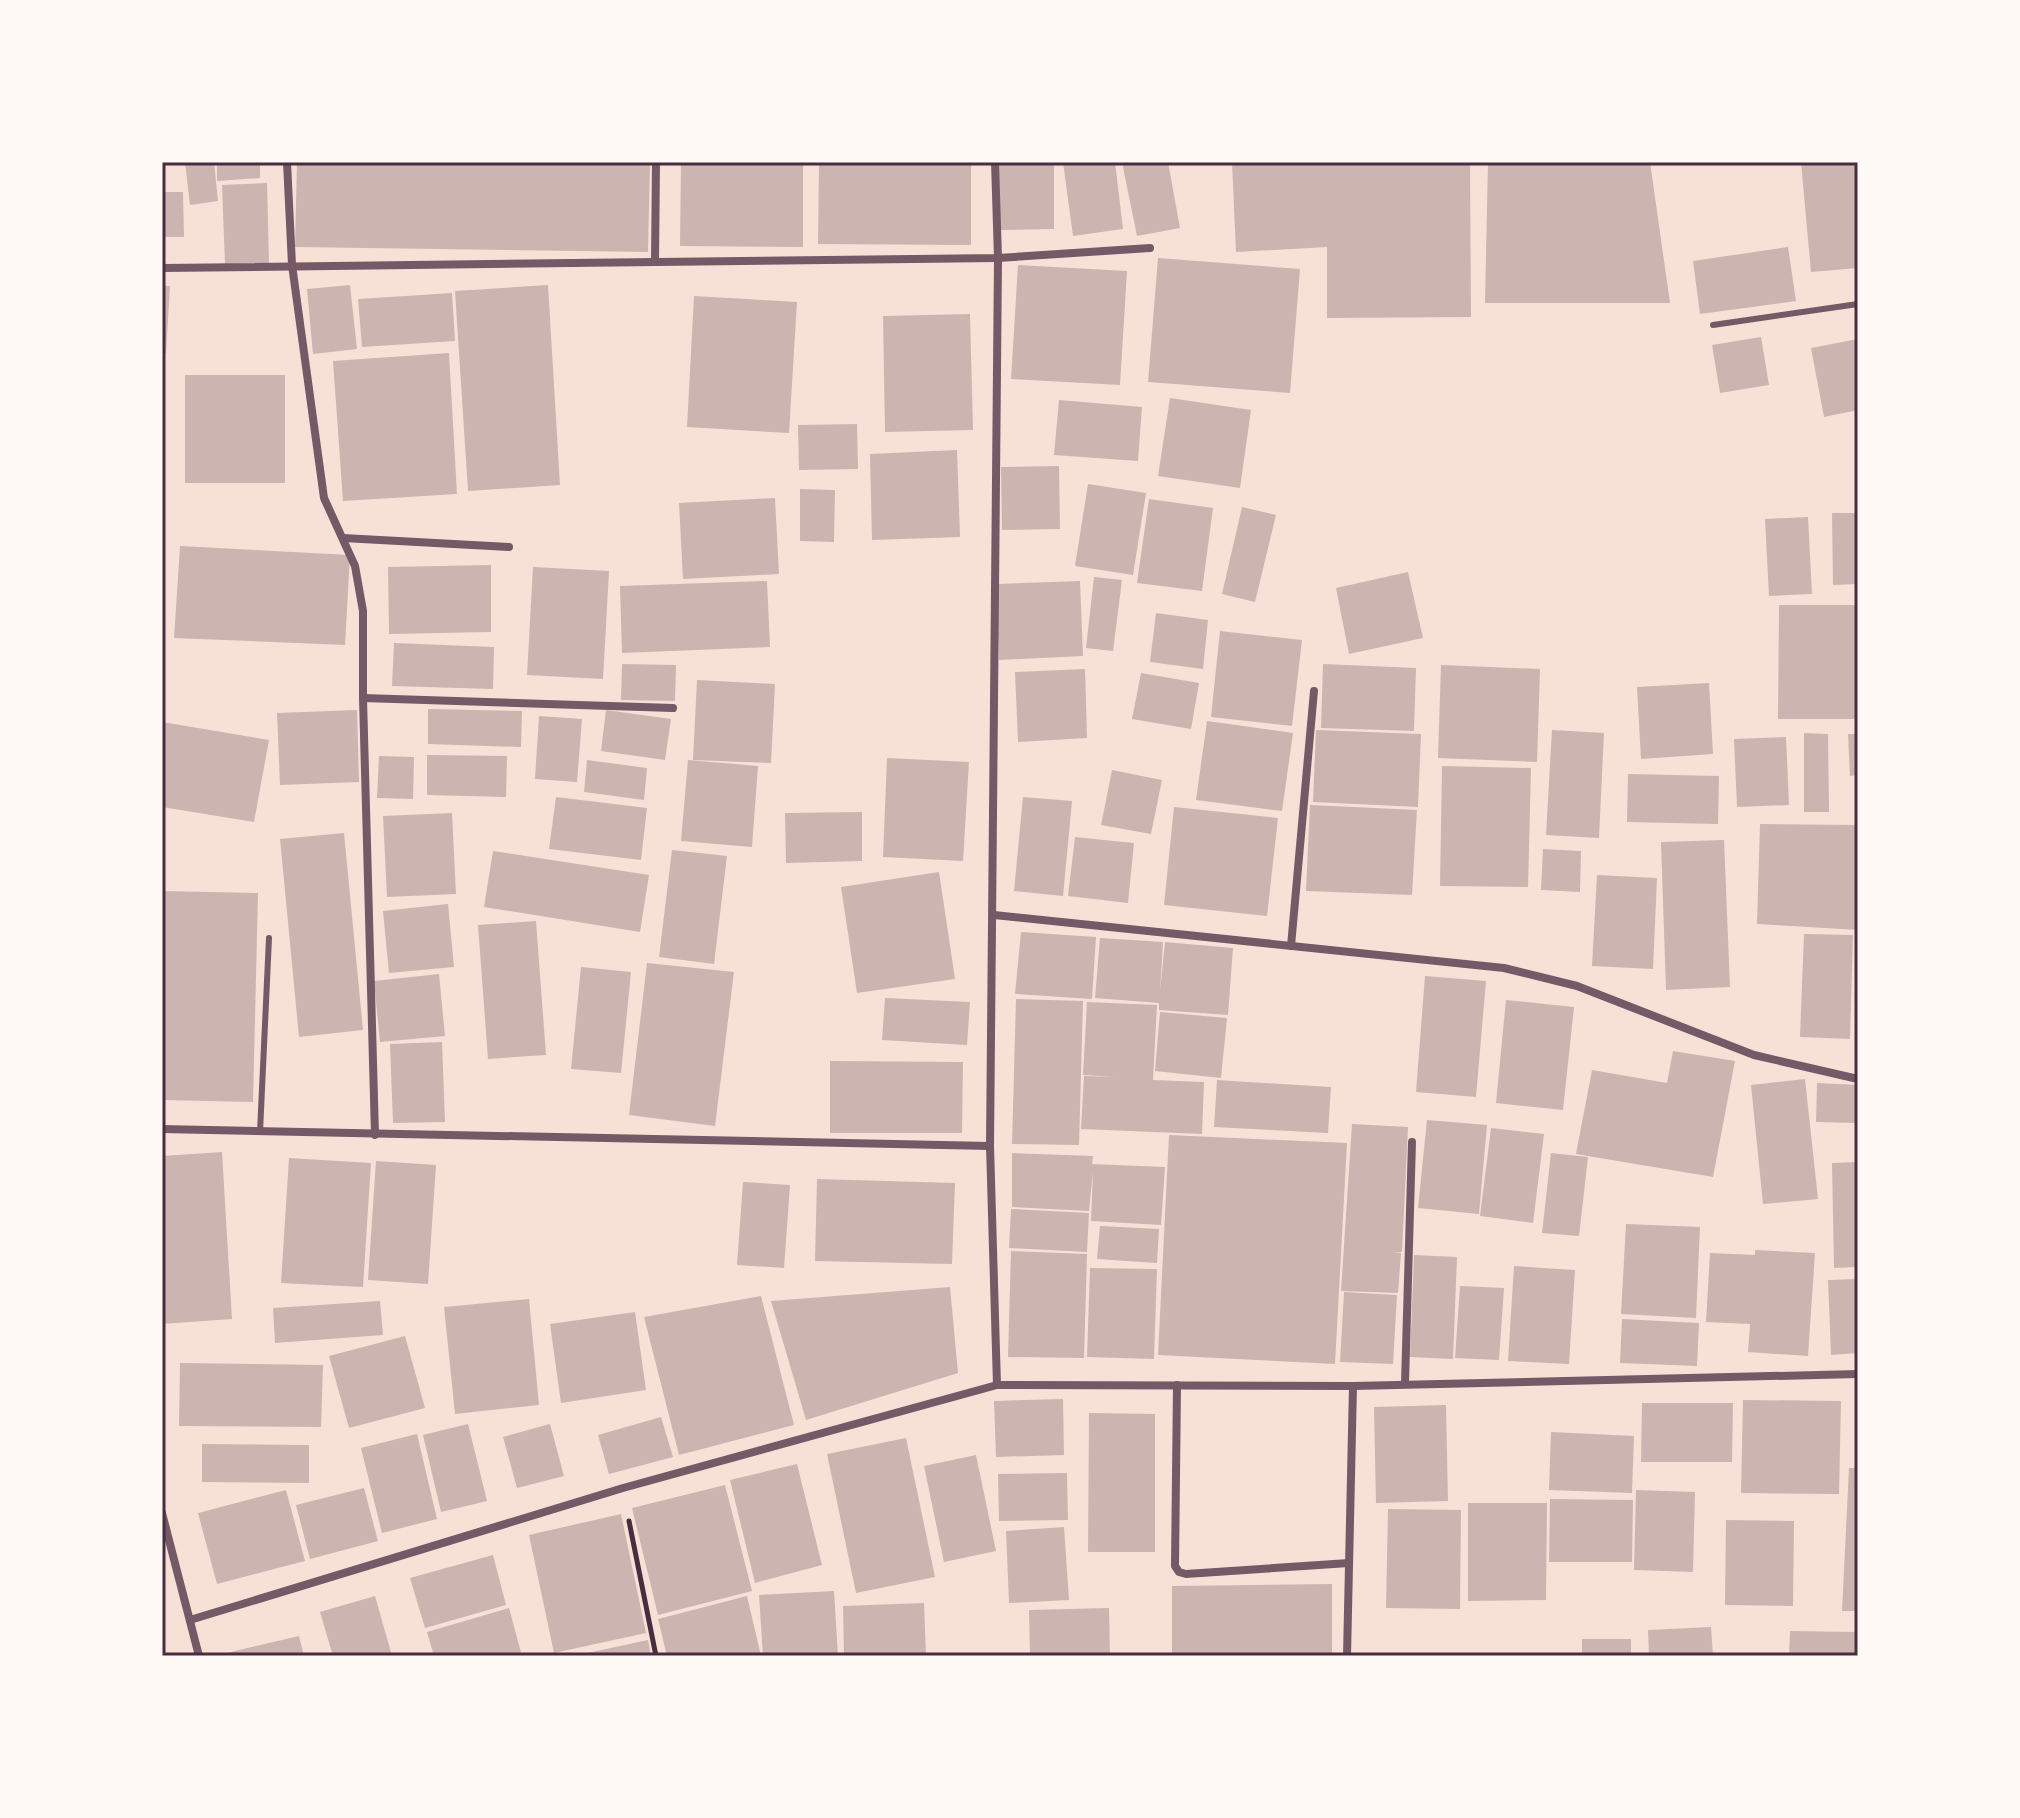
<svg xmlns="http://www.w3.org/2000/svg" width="2020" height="1818" viewBox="0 0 2020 1818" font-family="'Public Sans',sans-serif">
<rect width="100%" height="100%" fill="#f7e1d7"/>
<g fill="#ccb4b1">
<polygon points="185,162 214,162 218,201 190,205"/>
<polygon points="217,162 260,162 260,178 217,181"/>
<polygon points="297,162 650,162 648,252 295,247"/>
<polygon points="681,162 803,162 803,247 680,246"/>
<polygon points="819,162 971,162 971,245 818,244"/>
<polygon points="999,162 1054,162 1054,229 999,230"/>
<polygon points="1063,162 1115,162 1123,229 1073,236"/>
<polygon points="1122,162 1168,162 1180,228 1137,236"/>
<polygon points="1232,162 1470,162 1471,317 1327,318 1327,247 1236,252"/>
<polygon points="1488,162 1650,162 1670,303 1485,303"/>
<polygon points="1801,162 1858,162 1858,268 1811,272"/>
<polygon points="267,183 269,263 225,264 222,185"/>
<polygon points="162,192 183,192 184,237 162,237"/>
<polygon points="1788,247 1796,301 1700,314 1693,261"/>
<polygon points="1158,258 1300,269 1290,393 1148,382"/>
<polygon points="1018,265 1127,271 1120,385 1011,379"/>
<polygon points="350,285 357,349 313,354 307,289"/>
<polygon points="548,285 560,485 468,491 455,291"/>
<polygon points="162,286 170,286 166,353 162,353"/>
<polygon points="452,293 455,341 362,347 358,299"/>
<polygon points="694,296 797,302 789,433 687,427"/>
<polygon points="970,314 973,430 885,432 883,316"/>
<polygon points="1761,337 1769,385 1720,393 1712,345"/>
<polygon points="1858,339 1858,410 1824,417 1811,348"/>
<polygon points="449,353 457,494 343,501 333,361"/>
<rect x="185" y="375" width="100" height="108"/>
<polygon points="1170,398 1251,410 1240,488 1158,476"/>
<polygon points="1059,400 1142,407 1138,461 1054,455"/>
<polygon points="857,424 858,469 799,470 798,425"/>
<polygon points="957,450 960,537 872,540 870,454"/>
<polygon points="1059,466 1060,529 1002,530 1001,467"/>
<polygon points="1088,484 1146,493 1133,575 1075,566"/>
<polygon points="800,489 835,490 834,542 800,541"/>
<polygon points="775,498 779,574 683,579 679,503"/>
<polygon points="1149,499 1213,508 1202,591 1137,583"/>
<polygon points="1242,507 1276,515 1255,602 1222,594"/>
<polygon points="1832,513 1858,513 1858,584 1833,585"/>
<polygon points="1808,517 1812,594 1769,596 1765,519"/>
<polygon points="180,546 350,555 345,645 174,638"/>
<polygon points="491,565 491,632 389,634 388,567"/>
<polygon points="533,567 609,571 603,679 527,675"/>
<polygon points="1408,572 1423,638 1349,654 1336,588"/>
<polygon points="1094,577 1122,580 1113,651 1086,648"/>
<polygon points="767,581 770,647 622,653 620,586"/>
<polygon points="1080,581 1083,656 999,660 997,584"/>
<polygon points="1779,605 1858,605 1858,719 1778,719"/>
<polygon points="1156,613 1208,620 1203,669 1150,662"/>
<polygon points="1220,631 1302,640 1292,726 1211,717"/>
<polygon points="394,643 494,647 493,689 392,686"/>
<polygon points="622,664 676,665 675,701 621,700"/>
<polygon points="1323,664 1416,668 1414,731 1321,728"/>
<polygon points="1441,665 1540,669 1537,762 1438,758"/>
<polygon points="1085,669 1087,738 1018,742 1015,672"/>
<polygon points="1141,673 1199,683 1191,729 1132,719"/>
<polygon points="697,680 775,684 771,763 693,760"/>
<polygon points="1709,683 1713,754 1641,759 1637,687"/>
<polygon points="428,709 522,711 521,747 428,744"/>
<polygon points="357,710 359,782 280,785 277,713"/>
<polygon points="606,710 671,719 665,760 601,751"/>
<polygon points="539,716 582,719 577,782 535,779"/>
<polygon points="1207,721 1293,733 1282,811 1196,800"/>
<polygon points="162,722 269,740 254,822 162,807"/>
<polygon points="1316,730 1421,734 1418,807 1313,802"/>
<polygon points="1552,730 1604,733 1599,838 1546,835"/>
<polygon points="1804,733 1828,734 1829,812 1804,812"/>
<polygon points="1848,734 1858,734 1858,775 1850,776"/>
<polygon points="1786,737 1789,805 1737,807 1734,739"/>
<polygon points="427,755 507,756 506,797 427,795"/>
<polygon points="379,756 414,757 413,799 377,798"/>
<polygon points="887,758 969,762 963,861 883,857"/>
<polygon points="587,760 647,768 644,800 584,792"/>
<polygon points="688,760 758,766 752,847 681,841"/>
<polygon points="1442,766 1531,768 1528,887 1440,886"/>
<polygon points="1112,770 1162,780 1151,834 1101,825"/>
<polygon points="1628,774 1719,776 1718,824 1627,822"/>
<polygon points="556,797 647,808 641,860 549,849"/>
<polygon points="1023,797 1072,801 1063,896 1014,891"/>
<polygon points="1310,805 1417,810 1412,895 1306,891"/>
<polygon points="1174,807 1278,818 1267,916 1164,905"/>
<polygon points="862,812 862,861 786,863 785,813"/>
<polygon points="452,813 456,894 387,897 383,816"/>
<polygon points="1760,824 1858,825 1858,930 1757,924"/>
<polygon points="344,833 363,1030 299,1037 280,839"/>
<polygon points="1075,837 1134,843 1128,903 1068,896"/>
<polygon points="1724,840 1730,987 1666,990 1661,842"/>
<polygon points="1543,849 1581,851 1580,892 1541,890"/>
<polygon points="672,850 727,856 714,964 659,957"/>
<polygon points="493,851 649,875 640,932 484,907"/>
<polygon points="939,872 955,979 857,993 841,887"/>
<polygon points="1597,875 1657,878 1653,969 1592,966"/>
<polygon points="162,891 258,893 253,1102 162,1100"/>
<polygon points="448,904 454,967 389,973 383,911"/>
<polygon points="536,921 546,1055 488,1059 478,925"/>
<polygon points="1021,932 1096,937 1092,999 1015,994"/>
<polygon points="1804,934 1853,935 1850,1039 1800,1037"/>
<polygon points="1100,938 1163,942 1160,992 1165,942 1233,948 1228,1015 1159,1010 1159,1003 1095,998"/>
<polygon points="647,963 734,972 715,1126 629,1115"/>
<polygon points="581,967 631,972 621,1073 571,1069"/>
<polygon points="439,974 445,1036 380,1042 374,981"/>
<polygon points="1425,976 1486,981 1476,1097 1416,1092"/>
<polygon points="885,998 970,1002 967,1045 882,1040"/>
<polygon points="1016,999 1083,1001 1079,1145 1012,1144"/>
<polygon points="1506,1000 1574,1007 1563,1110 1496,1103"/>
<polygon points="1087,1002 1157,1005 1153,1080 1204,1082 1202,1134 1081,1129 1084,1076 1117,1077 1083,1075"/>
<polygon points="1160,1012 1227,1018 1221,1078 1155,1071"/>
<polygon points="442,1042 445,1122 393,1123 390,1044"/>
<polygon points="1673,1051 1735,1061 1713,1177 1576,1154 1592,1070 1667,1083"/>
<polygon points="830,1061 963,1062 962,1133 830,1133"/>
<polygon points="1805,1079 1818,1199 1763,1204 1751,1085"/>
<polygon points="1217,1080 1331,1087 1328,1133 1214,1127"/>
<polygon points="1817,1083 1858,1085 1858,1123 1816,1122"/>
<polygon points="1427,1120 1487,1125 1479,1214 1418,1208"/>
<polygon points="1352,1124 1408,1127 1402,1252 1392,1253 1401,1253 1398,1293 1341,1291"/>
<polygon points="1491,1128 1544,1134 1533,1223 1480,1216"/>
<polygon points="1169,1135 1347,1143 1335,1364 1158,1355"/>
<polygon points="222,1152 232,1319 162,1324 162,1156"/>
<polygon points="1012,1153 1093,1156 1092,1164 1165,1167 1161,1225 1091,1221 1093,1171 1089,1211 1012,1207"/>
<polygon points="1551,1153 1588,1157 1579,1236 1542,1233"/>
<polygon points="289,1158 371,1163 363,1287 281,1283"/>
<polygon points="376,1161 436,1165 428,1284 368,1280"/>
<polygon points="1858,1162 1858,1267 1834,1268 1832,1163"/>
<polygon points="817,1179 955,1183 952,1264 815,1261"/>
<polygon points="743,1182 790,1185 784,1268 737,1265"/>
<polygon points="1011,1209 1089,1213 1087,1252 1009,1248"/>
<polygon points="1626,1224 1700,1227 1696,1318 1621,1314"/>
<polygon points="1100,1226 1159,1229 1157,1263 1097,1259"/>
<polygon points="1755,1250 1815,1253 1808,1356 1748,1352 1750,1324 1706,1322 1710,1253 1755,1255"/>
<polygon points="1011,1251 1087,1254 1084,1358 1008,1357"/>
<polygon points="1414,1255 1457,1257 1453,1359 1410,1357"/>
<polygon points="1514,1266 1575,1270 1569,1364 1508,1361"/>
<polygon points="1090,1268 1157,1269 1154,1359 1087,1357"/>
<polygon points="1858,1279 1858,1353 1831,1355 1828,1280"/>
<polygon points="1460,1286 1504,1288 1499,1360 1455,1358"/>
<polygon points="950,1287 958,1373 806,1420 771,1301"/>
<polygon points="1344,1292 1397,1295 1393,1364 1340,1362"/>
<polygon points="761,1296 794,1425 679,1455 644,1317"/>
<polygon points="529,1299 539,1405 455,1414 444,1307"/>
<polygon points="380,1301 383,1335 275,1343 273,1308"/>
<polygon points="635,1312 646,1390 561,1403 550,1324"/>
<polygon points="1622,1319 1699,1323 1697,1366 1620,1363"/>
<polygon points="405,1336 425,1408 349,1428 329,1356"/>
<polygon points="180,1363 323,1365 321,1427 179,1426"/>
<polygon points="1063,1399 1064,1455 996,1457 994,1401"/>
<polygon points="1743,1400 1841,1401 1839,1494 1741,1493"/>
<polygon points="1642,1403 1733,1403 1732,1462 1641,1462"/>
<polygon points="1446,1405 1448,1501 1376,1503 1374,1407"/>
<polygon points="1089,1413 1155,1414 1155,1552 1088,1552"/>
<polygon points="661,1417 673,1457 609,1474 598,1435"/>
<polygon points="468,1424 487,1501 441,1512 423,1435"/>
<polygon points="550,1424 564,1476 517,1488 503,1437"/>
<polygon points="1551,1432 1634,1436 1632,1493 1549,1490"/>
<polygon points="417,1434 437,1519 382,1533 361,1448"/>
<polygon points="906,1438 935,1577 856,1593 827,1454"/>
<polygon points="202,1444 309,1445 309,1483 202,1482"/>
<polygon points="976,1455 996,1551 944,1562 924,1466"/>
<polygon points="797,1464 822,1565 755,1583 730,1480"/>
<polygon points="1849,1468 1858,1468 1858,1611 1842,1611"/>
<polygon points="1067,1473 1068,1520 999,1521 998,1474"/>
<polygon points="725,1485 752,1591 658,1615 632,1508"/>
<polygon points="364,1488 378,1541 310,1559 296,1505"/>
<polygon points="286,1490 305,1561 217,1584 198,1513"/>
<polygon points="1636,1490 1695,1492 1693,1572 1634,1570"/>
<polygon points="1550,1499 1633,1500 1632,1562 1549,1562"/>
<polygon points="1468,1503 1547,1503 1546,1600 1468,1601"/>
<polygon points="1388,1509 1461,1510 1460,1609 1386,1608"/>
<polygon points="621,1514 646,1633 554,1653 529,1535"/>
<polygon points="1726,1520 1794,1521 1793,1606 1725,1605"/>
<polygon points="1064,1527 1069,1600 1009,1603 1006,1531"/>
<polygon points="493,1555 506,1605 425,1628 410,1578"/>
<polygon points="1332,1584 1332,1656 1172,1656 1172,1586"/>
<polygon points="834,1591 838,1656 763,1656 759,1595"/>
<polygon points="375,1596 392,1656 333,1656 320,1612"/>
<polygon points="747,1596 761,1656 667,1656 658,1619"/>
<polygon points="924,1603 926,1656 844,1656 843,1606"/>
<polygon points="509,1608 522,1656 434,1656 427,1632"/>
<polygon points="1109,1608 1110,1656 1030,1656 1029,1610"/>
<polygon points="1711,1627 1713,1656 1649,1656 1648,1630"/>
<polygon points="1790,1631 1858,1632 1858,1656 1789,1656"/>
<polygon points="299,1636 304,1656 218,1656 218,1655"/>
<rect x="1582" y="1639" width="49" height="17"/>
<polygon points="648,1640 651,1656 578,1656 578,1655"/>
</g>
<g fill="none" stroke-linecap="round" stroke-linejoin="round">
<polyline stroke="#4a2c40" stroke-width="5" points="629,1521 656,1656"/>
<g stroke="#755966" stroke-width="6">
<polyline points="1713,325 1858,304"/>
<polyline points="260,1132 269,938"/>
</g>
<g stroke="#755966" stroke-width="8">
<polyline points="287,162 292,265 324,498 355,566 363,611 363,698 375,1135"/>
<polyline points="995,162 998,258 990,1146 997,1385"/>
<polyline points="655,261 656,162"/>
<polyline points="162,268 998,258 1150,248"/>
<polyline points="343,538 509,547"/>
<polyline points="363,698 673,708"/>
<polyline points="994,915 1504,968 1577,986 1754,1055 1858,1079"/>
<polyline points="1291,946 1314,691"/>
<polyline points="162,1129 990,1146"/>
<polyline points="1405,1383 1412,1142"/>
<polyline points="1177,1385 1175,1566 1179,1572 1186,1574 1349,1563"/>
<polyline points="162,1513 199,1656"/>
<polyline points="190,1620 623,1488 997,1385 1353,1386 1858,1374"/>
<polyline points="1347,1656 1353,1386"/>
</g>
</g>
<rect width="2020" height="1818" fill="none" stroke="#fffaf5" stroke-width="328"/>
<rect x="164" y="164" width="1692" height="1490" fill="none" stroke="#4a2c40" stroke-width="3"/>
</svg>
